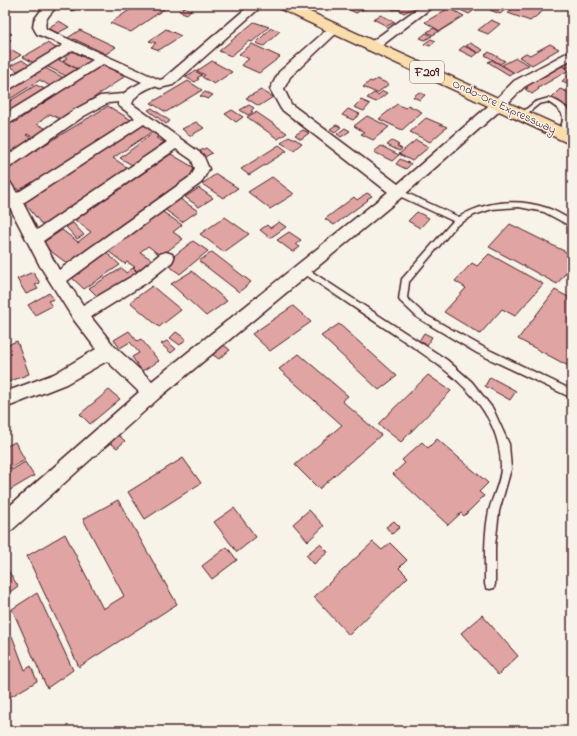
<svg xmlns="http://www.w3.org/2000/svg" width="577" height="736" viewBox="0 0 577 736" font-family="'Indie Flower',sans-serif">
<rect width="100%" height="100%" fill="#f7f3e8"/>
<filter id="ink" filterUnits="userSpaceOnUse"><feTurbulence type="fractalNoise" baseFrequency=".025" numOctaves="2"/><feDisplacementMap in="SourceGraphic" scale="8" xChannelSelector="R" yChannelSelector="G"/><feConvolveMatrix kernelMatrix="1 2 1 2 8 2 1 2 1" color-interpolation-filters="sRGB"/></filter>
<g filter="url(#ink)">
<g fill="#e0a5a2" stroke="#4a1f2b">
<polygon points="69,5 76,5 80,6 73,11 65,8"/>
<polygon points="137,5 161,5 167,7 131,32 110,23"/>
<polygon points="360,5 371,5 356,13 350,10"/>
<polygon points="391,5 420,5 404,13 397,9 394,10 389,7"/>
<polygon points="450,5 481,5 469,14"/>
<polygon points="496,5 511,5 500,14 490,10"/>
<polygon points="516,5 546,5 541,10 543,11 530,21 508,13"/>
<polygon points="184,7 191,10 187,14 179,11"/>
<polygon points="449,8 464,16 440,31 425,22"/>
<polygon points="381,15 395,22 387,26 373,19"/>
<polygon points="491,20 500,24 488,34 478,30"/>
<polygon points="59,21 69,27 58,33 48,28"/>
<polygon points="254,22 269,27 252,42 249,41 231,56 219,51"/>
<polygon points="271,28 280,31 264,46 256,43"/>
<polygon points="433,28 439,31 433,35 427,32"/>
<polygon points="166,29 181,36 159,50 151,47 156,43 149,41"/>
<polygon points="5,30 12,34 7,37 11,40 5,43"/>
<polygon points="80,30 116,47 106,54 74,39 71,41 66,39"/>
<polygon points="426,33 432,36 425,40 420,38"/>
<polygon points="431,39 436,41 430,46 424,44"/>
<polygon points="47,43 58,49 34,63 23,57"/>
<polygon points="470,43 483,50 479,53 466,46"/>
<polygon points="252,44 280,57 259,73 241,65 249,59 239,54"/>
<polygon points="550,44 559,49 532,65 519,57 526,53 530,55"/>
<polygon points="464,46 478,53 473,57 459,50"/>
<polygon points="12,50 21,55 5,65 5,55"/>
<polygon points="70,50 91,61 78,69 63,61 67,58 61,55"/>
<polygon points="489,52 505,61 500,64 485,55"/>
<polygon points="55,58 77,69 66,76 44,65"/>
<polygon points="516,58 529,65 514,73 502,65"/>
<polygon points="567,59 572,62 572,65 567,68 559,63"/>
<polygon points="22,60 29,65 17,71 10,66"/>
<polygon points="492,60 513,72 509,75 488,62"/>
<polygon points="212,61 232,72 214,84 202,77 205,75 197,71"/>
<polygon points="100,64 125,76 62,120 50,114 37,124 47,129 35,138 27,134 26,135 33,139 5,158 5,127 12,122 14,123"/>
<polygon points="562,66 569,70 538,88 539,89 532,94 525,89 528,88 522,84 540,75 543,77"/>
<polygon points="43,67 64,78 50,86 40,80 5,102 5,90"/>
<polygon points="5,70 14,75 5,81"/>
<polygon points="195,71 202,75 197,78 199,79 195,82 185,77"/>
<polygon points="572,72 572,85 562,81"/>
<polygon points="377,79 389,84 377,93 363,87 370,81 372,82"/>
<polygon points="188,81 202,90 166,112 151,103"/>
<polygon points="36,85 47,90 5,116 5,104"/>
<polygon points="560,89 572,94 572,109 550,99"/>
<polygon points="261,90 273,97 259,106 246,98"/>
<polygon points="383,91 387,93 376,102 367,98 374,93 378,95"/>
<polygon points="205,92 213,95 208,99 200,96"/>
<polygon points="419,92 425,95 420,100 413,97"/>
<polygon points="361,100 370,104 364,111 354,107"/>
<polygon points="397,104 405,108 408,105 422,112 402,130 379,119"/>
<polygon points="249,105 254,108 251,111 253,112 248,115 240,110"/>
<polygon points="108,106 133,121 21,192 5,180 5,169"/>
<polygon points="152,108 170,121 166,124 148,110"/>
<polygon points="348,109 360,114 353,120 342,115"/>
<polygon points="232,110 243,117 236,122 225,114"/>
<polygon points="256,112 287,133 278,139 247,117"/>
<polygon points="367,116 389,127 373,140 361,134 364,132 354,126"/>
<polygon points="426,118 447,127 430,142 410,132"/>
<polygon points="196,122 204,128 190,136 182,129"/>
<polygon points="142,124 153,131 113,158 128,168 43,226 24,202"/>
<polygon points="336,125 341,127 335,132 330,129"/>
<polygon points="345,128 350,131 341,137 337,134"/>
<polygon points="303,130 309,133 301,139 295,135"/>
<polygon points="156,131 162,134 156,138 164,142 134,166 120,158"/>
<polygon points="289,136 302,143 294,150 281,143"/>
<polygon points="416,140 429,147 412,161 399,154"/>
<polygon points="392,141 399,145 397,146 402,149 399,151 387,145"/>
<polygon points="279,145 287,151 249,175 241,169"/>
<polygon points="381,146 399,155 392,161 374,152"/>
<polygon points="206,148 212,153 203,158 196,153"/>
<polygon points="171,154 198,170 105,236 107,238 68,264 41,244 62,230 78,242 91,232 75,220"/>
<polygon points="400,159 411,164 406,169 396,164"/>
<polygon points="216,174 238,188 223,198 202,184"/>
<polygon points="272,177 294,194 270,209 248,192"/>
<polygon points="199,188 213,198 199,207 185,197"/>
<polygon points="367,193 372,196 367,199 368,200 334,225 325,219 354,197 357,200"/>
<polygon points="180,199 198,211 182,222 164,209"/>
<polygon points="160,210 182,225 173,232 183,239 161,256 148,246 140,252 154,261 141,273 133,268 135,267 127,262 125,264 108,251"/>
<polygon points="417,212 429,218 420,228 408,221"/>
<polygon points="225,217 249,234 224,252 200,234"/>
<polygon points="279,222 286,227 270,238 260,230 267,225 270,228"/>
<polygon points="73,223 84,235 77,239 66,227"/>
<polygon points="510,224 572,255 572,265 557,284 489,247"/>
<polygon points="289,232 301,240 296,244 300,247 293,252 277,240"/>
<polygon points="193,241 208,251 180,274 165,263"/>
<polygon points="212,252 251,282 239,292 199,261"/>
<polygon points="107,253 120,265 84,289 71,277"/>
<polygon points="489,254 543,284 515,316 502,309 480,334 444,312 466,288 455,281 472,263 477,266"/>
<polygon points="122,268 126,273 133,268 139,274 99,298 89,288"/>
<polygon points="192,271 227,301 206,316 171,284"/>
<polygon points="33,272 40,283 35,285 38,289 26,294 17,279"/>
<polygon points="152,286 181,310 159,327 130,302"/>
<polygon points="555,290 572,299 572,368 518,339"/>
<polygon points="49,293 54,299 48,301 52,306 35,315 28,305"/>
<polygon points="293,306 311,322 270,351 252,334"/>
<polygon points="339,324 397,376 379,390 321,336"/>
<polygon points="129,331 137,341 141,339 159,361 142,371 132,357 139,353 130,342 120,348 114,340"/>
<polygon points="176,332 186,339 180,345 170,338"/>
<polygon points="424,333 432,337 427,345 419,341"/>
<polygon points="17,341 29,374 6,383 5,346"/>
<polygon points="167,341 176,349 171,353 161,344"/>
<polygon points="220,342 230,350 219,359 209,352"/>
<polygon points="299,354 348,396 342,401 381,435 319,489 295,465 342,425 279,369"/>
<polygon points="428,375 451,391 401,442 378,424"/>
<polygon points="490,377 516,391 510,400 485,386"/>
<polygon points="109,390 120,399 90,424 80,414"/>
<polygon points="116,433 125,441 117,448 108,441"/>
<polygon points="437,439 488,483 479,492 484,496 464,516 461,513 448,525 393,474 405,463 402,460 422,442 428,448"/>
<polygon points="15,442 25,460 5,471 5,447"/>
<polygon points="183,458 201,483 145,519 128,492"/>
<polygon points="25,462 34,476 5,493 5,474"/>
<polygon points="118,500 177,604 79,667 27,556 65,534 103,609 124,596 83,519"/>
<polygon points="234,508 256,537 237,552 214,522"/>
<polygon points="309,510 324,526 308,541 293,524"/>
<polygon points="394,521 400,527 392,534 386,527"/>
<polygon points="373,542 382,550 390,543 407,560 399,568 408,577 349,635 314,597"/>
<polygon points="320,544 328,552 314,564 306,555"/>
<polygon points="227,547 237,560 212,579 202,566"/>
<polygon points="5,566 18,586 6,595 5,594"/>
<polygon points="37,593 73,670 47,688 12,609"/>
<polygon points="482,615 518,656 498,675 461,633"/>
<polygon points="12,636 25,670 31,666 37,681 5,700 5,640"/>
</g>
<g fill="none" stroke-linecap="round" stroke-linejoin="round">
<g stroke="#4a1f2b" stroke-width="3">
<g id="lane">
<path d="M549,98c21,7 26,18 14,37h-4l-1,-2c9,-17 6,-21 -10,-31l-9,2 -15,12 -2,1 -3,-2 16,-13z"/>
<path d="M398,189l61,28c26,-16 59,-19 88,-9 9,3 17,8 25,13v6l-28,-15 -25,-5 -27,2 -18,6 -18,11 -47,56 -2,16 17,16 59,33 89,43v8l-95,-45 -59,-35 -18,-17 -1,-2 3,-20 51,-58 -58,-27v-4z"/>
<path d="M303,266l144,94 25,22 21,27 16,35 2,25 -12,42 -4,35v38l-1,4 -4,1 -4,-1 -1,-4c0,-24 -1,-49 4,-73 3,-14 12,-29 12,-44 0,-68 -66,-105 -115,-138 -29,-19 -57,-39 -86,-58l-1,-2z"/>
</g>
</g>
<g stroke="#4a1f2b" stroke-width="3">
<g id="street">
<path d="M45,5h13c-6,8 -15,13 -12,24l114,51 3,-1 87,-74h13l-90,80 -13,3 -6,-2c-9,4 -19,8 -22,18l71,51 6,14 -8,14 -134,98 16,24 51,-30 26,-21 6,-2 6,2 2,4 -2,4 -26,21 -55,34 23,29 38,35 236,-189 -107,-83 -11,-20 9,-17 52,-46h8l2,3 -51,48 -6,12 7,15 107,80 96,-83 20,-20 58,-31v9l-48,28 -20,20 -101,89 -244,202 -147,132 -7,3v-23l134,-118 -32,-31 -41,23 -61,24v-16l49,-18 42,-25 -22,-29 -34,-54 -35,-68v-17l5,1 7,11 118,-75 -17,-13 1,-3 -11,1 -24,13 -74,51 -5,2v-12l69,-47 26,-14 23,-2 8,-6 11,-6 -39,-18 -93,59 -5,1v-10l88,-54 -20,-10 -63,39 -5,1v-10l58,-35 -26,-11 -4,-7 1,-7zM144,124l23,18 -130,88 -14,-27zM176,149l16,11 3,9 -4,7 -132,94 -16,-29z"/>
<polygon points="422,5 435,5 376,50 368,50 366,47 368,44"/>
</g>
</g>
<g stroke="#4a1f2b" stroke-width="3">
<polygon id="primary" points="276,5 295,5 572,132 572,145 278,8"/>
</g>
<use href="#lane" fill="#f7f3e8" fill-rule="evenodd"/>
<use href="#street" fill="#f7f3e8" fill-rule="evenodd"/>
<use href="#primary" fill="#f9deab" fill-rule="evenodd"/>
</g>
</g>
<g text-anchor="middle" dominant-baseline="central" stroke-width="3" stroke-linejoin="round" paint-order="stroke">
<g font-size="12" fill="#4a1f2b" stroke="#f7f3e8">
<text transform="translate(504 107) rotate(25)">Ondo-Ore Expressway</text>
</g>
<rect fill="#f7f3e8" stroke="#7e5f64" stroke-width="1" x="410" y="61" width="34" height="22" rx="3"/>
<g font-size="13" font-weight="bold" fill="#4a1f2b">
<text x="427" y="72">F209</text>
</g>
</g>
<rect width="577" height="736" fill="none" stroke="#f7f3e8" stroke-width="20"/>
<rect x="10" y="10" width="557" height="716" fill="none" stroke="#4a1f2b" stroke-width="1.5" filter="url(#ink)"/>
</svg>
